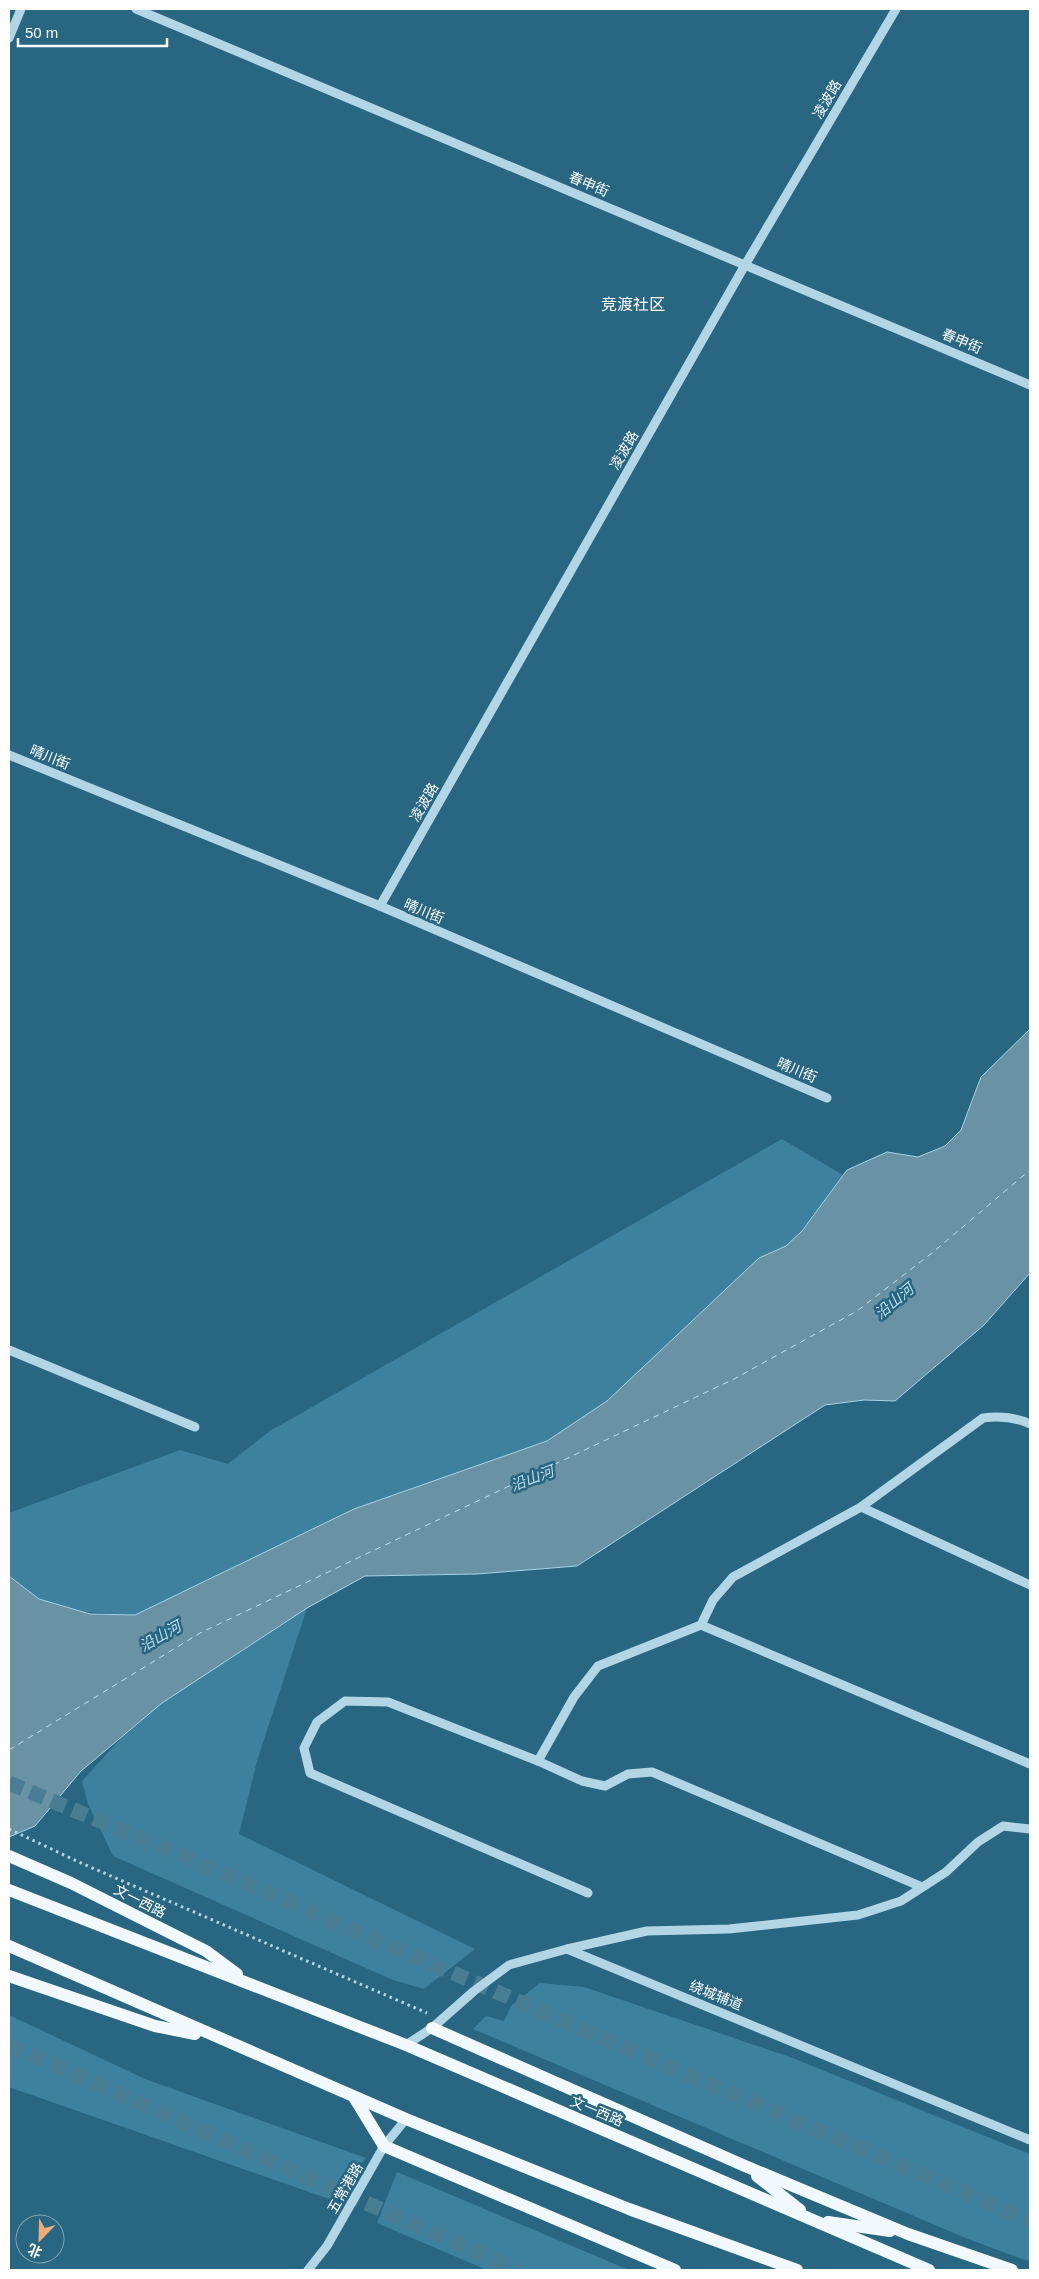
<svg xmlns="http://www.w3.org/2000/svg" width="1039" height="2279" viewBox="0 0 1039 2279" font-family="Arial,'Noto Sans SC',sans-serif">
<rect width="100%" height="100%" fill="#296681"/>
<g fill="#3e819e">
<polygon points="782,1139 843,1175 802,1231 786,1246 759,1258 607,1401 547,1441 354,1509 135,1615 84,1612 39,1599 9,1576 9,1513 180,1450 228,1464 270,1431"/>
<polygon points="307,1608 257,1761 239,1834 475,1949 424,1989 393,1980 113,1856 88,1804 82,1781 122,1737 162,1703"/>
<polygon points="540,1983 584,1987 790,2057 1030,2154 1030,2262 968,2239 473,2029 486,2016 504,2021 511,2006"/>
<polygon points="9,2015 145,2079 366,2158 329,2199 9,2087"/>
<polygon points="397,2172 629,2270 487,2270 377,2223"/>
</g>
<polygon fill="#6992a4" stroke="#a6d4e6" points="1030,1029 1030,1273 984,1325 895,1401 864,1400 825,1405 577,1566 477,1574 365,1576 307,1608 162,1703 81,1771 35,1826 9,1837 9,1576 39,1599 90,1614 135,1615 354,1509 547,1441 607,1401 759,1258 786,1246 802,1231 847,1170 887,1152 918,1157 945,1146 961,1130 981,1077"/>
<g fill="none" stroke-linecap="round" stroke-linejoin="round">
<polyline stroke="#bddfed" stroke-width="1" stroke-dasharray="6 5" stroke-linecap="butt" points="9,1750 200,1633 734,1379 857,1311 932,1253 1030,1170"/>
<g stroke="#497d94" stroke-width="15" stroke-dasharray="15 8" stroke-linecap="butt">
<polyline points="9,1783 165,1848 663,2064 1030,2220"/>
<polyline points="9,2045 518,2270"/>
</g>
<polyline stroke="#b2d6e5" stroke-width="3" stroke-dasharray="2.5 4" stroke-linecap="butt" points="9,1829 81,1863 427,2013"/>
<g stroke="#b2d6e5" stroke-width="9">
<polyline points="136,9 1030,385"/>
<polyline points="9,38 21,9"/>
<polyline points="9,755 380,906 827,1098"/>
<polyline points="380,906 745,265 896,9"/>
<polyline points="9,1350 195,1427"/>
<polyline points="861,1507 1030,1585"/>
<polyline points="701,1625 1030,1764"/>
<path d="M538,1761l36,-64 24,-31 103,-41 12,-25 20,-23 128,-70 122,-89c16,-2 32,-1 47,6"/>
<polyline points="588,1893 310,1773 304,1748 317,1722 345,1701 388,1702 538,1761 582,1781 605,1786 628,1774 652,1772 922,1887"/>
<polyline points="567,1949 647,1931 729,1929 858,1915 901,1901 946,1872 978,1842 1003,1826 1030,1829"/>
<polyline points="406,2045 432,2028 474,1991 509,1965 567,1949 1030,2140"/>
<polyline points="308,2270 327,2246 384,2146 406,2119"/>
</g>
<g stroke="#f2f9fd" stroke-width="12">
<polyline points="9,1856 71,1883 206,1951 237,1974"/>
<polyline points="9,1890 406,2045 929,2270"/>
<polyline points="9,1946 406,2119 629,2209 797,2270"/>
<polyline points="9,1976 155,2026 195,2034"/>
<polyline points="432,2028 745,2166 908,2234 1012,2270"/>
<polyline points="354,2097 384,2146 675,2270"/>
<polyline points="757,2176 800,2210"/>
<polyline points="828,2222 890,2231"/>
</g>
</g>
<g text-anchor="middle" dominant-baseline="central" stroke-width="5" stroke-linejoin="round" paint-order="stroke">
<g font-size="14" fill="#fff" stroke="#296681">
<text transform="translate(827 99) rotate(-60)">凌波路</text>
<text transform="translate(589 184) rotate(23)">春申街</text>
<text transform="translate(962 341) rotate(23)">春申街</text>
<text transform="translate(624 450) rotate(-60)">凌波路</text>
<text transform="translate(50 757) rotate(22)">晴川街</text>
<text transform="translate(424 802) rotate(-60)">凌波路</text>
<text transform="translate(424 911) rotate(23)">晴川街</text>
<text transform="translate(797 1070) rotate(23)">晴川街</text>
<text transform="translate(140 1901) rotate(27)">文一西路</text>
<text transform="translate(716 1995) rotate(22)">绕城辅道</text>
<text transform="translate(597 2111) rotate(23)">文一西路</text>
<text transform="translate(345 2188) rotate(-60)">五常港路</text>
</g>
<g font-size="15" font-style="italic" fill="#bddfed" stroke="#296681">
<text transform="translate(894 1301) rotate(-40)">沿山河</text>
<text transform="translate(532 1478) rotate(-21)">沿山河</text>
<text transform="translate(160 1636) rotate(-30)">沿山河</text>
</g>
<g font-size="16" fill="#fff" stroke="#296681">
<text x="633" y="304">竞渡社区</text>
</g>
</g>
<rect width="1039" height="2279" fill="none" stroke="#ffffff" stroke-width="20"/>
<g transform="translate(40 2239) rotate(203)"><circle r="24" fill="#296681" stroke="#7fa3b3"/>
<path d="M0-4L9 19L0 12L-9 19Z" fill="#ecad79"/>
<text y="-8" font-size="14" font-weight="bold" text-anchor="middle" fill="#ffffff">北</text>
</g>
<path d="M18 38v8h149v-8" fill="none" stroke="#ffffff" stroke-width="2.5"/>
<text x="25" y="38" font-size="15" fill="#ffffff" stroke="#296681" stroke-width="4" paint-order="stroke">50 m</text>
</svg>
